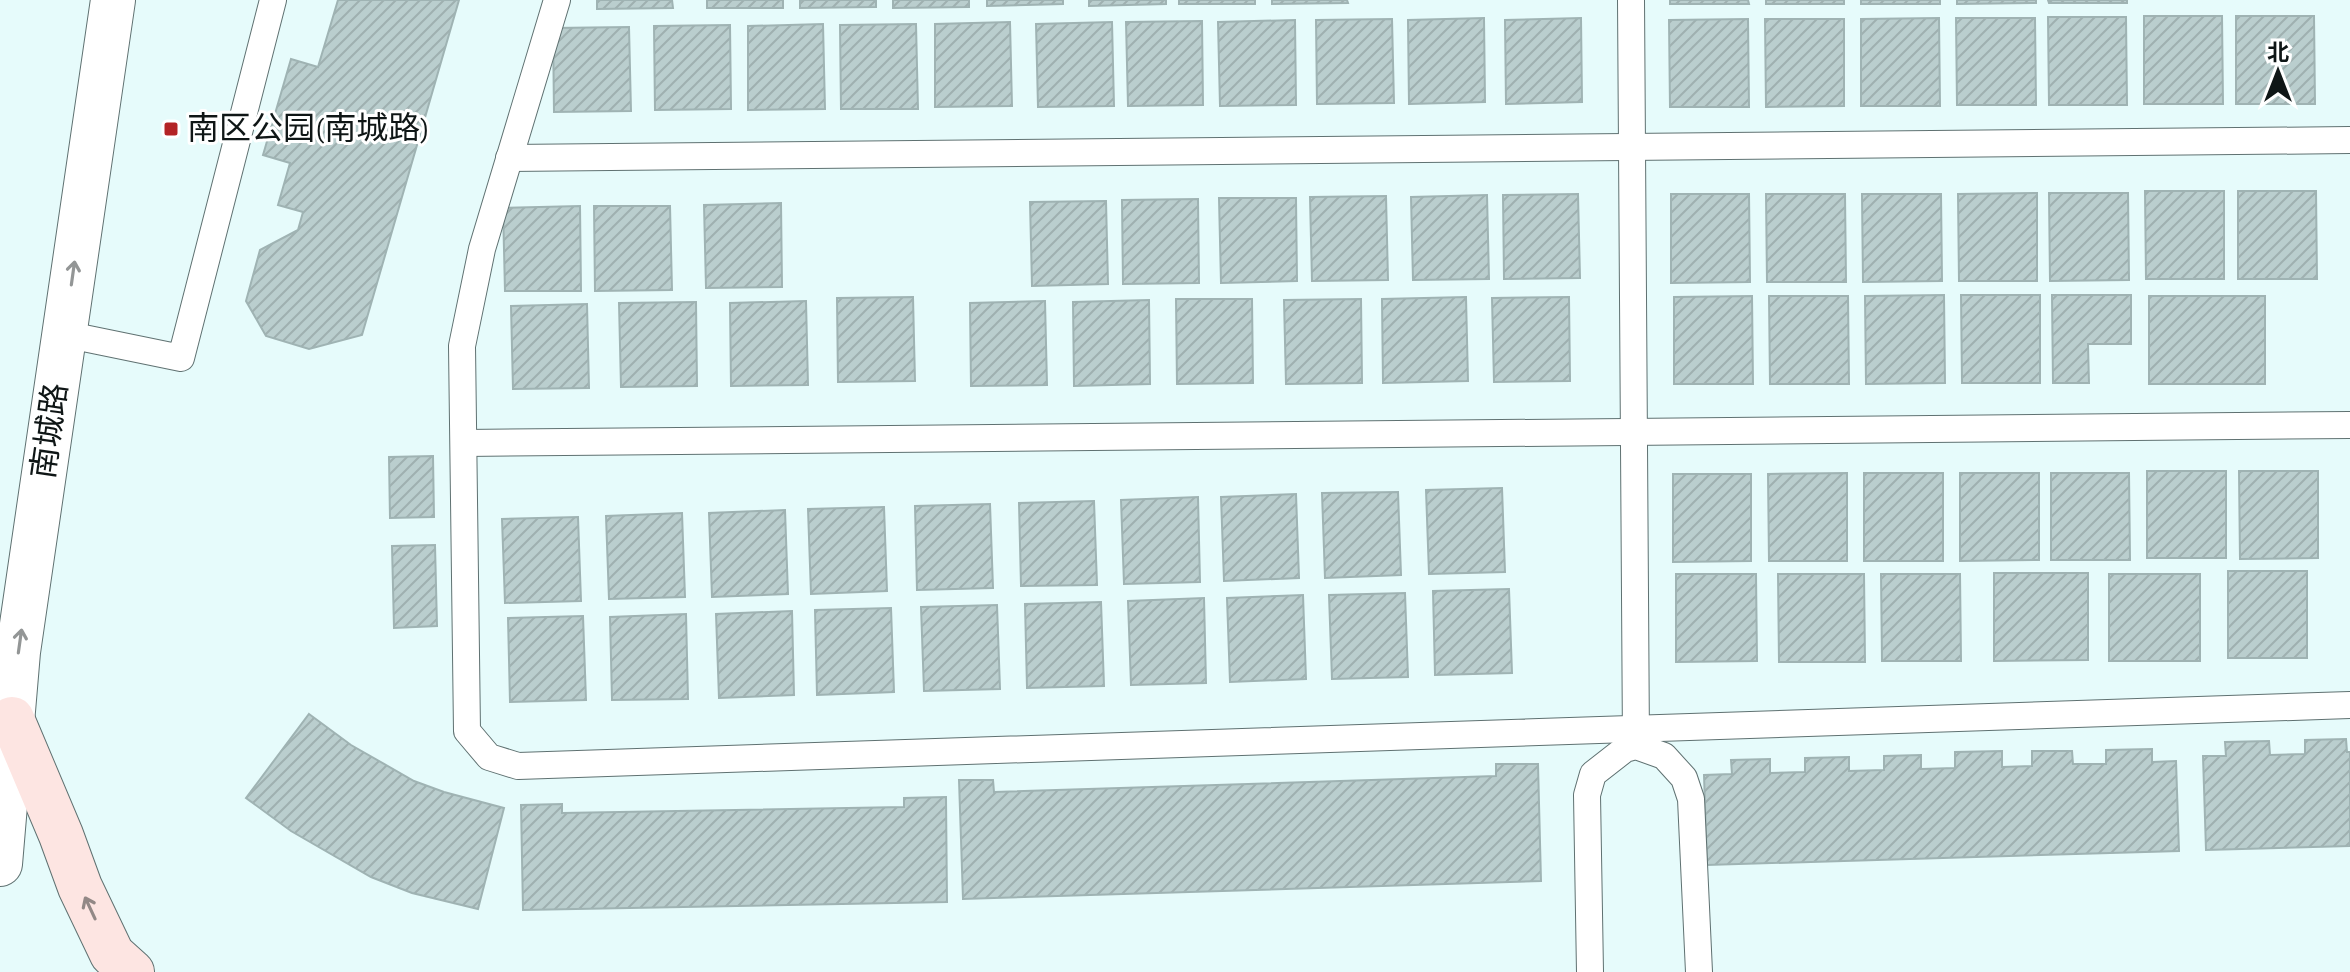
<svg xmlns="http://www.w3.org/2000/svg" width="2350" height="972" viewBox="0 0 2350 972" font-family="'Alegreya Sans','Noto Sans SC',sans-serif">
<defs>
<pattern id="building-hatch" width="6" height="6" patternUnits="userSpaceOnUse" patternTransform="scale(2)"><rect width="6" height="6" fill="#bacece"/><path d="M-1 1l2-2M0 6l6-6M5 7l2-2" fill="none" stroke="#9fb0b0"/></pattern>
</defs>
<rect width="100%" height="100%" fill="#e6fbfb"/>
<g fill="url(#building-hatch)" stroke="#9fb3b3" stroke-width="2">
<polygon points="338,0 459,0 362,335 309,349 266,336 246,301 260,250 298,230 303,212 278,205 290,163 263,155 291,59 318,67"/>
<polygon points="597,0 672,0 673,8 597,9"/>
<rect x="707" y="0" width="76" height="8"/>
<polygon points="800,0 876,0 876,7 800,8"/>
<polygon points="893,0 969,0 969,7 893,8"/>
<polygon points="987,0 1063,0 1063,4 987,6"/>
<polygon points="1089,0 1166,0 1166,4 1089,6"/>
<rect x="1179" y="0" width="76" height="4"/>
<polygon points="1272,0 1347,0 1348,3 1272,4"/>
<polygon points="1670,0 1748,0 1749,4 1670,4"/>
<rect x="1766" y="0" width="78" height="4"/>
<rect x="1861" y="0" width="79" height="4"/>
<polygon points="1957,0 2036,0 2036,3 1957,4"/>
<polygon points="2048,0 2127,0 2127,3 2049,3"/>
<polygon points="2144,16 2222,16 2223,104 2144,104"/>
<polygon points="2236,16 2314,16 2315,104 2236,104"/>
<polygon points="2048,17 2126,17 2127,105 2049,105"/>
<polygon points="1484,18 1485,102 1409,104 1408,20"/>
<polygon points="1581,18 1582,102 1506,104 1505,20"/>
<polygon points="1939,18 1940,106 1861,106 1861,19"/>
<polygon points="1956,18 2035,18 2036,105 1957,105"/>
<polygon points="1392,19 1394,103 1317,104 1316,20"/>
<polygon points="1748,19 1749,107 1670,107 1669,20"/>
<polygon points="1765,19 1844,19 1844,106 1766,107"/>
<polygon points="1295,20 1296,105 1220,106 1218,22"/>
<polygon points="1202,21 1203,105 1128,106 1126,22"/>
<polygon points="1010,22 1012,106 935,107 935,24"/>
<polygon points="1112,22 1114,106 1038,107 1036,24"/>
<polygon points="823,24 825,109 748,110 748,26"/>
<polygon points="916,24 918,109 841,109 840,25"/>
<polygon points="730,25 731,109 655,110 654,26"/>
<polygon points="629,27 631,111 554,112 553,28"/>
<polygon points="2145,191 2224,191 2224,279 2146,279"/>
<polygon points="2238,191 2316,191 2317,279 2238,279"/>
<polygon points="2037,193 2037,281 1959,281 1958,194"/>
<polygon points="2049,193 2128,193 2129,280 2050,281"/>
<polygon points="1578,194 1580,278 1504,279 1503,195"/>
<polygon points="1671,194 1749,194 1750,282 1671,283"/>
<polygon points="1766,194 1845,194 1846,282 1767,282"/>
<polygon points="1862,194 1941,194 1942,281 1863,282"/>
<polygon points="1487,195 1489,279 1413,280 1411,197"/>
<polygon points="1386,196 1388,280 1312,281 1310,197"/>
<polygon points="1219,198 1296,198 1297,281 1221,283"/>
<polygon points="1198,199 1199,283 1123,284 1122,200"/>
<polygon points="1106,201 1108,284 1032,286 1030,202"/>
<polygon points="781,203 782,287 706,288 704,205"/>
<polygon points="580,206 581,291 505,291 503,208"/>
<polygon points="594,206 670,206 672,290 595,291"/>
<polygon points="1944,295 1945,383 1866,384 1865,296"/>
<polygon points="1961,295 2040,295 2040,383 1962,383"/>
<polygon points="2052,295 2131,295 2131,344 2088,344 2089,383 2053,383"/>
<polygon points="1752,296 1753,384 1674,384 1674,297"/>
<polygon points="1769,296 1848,296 1849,384 1770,384"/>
<rect x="2149" y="296" width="116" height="88"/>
<polygon points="913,297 915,381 838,382 837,298"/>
<polygon points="1466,297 1468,381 1383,383 1382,299"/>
<polygon points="1569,297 1570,381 1494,382 1492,298"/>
<polygon points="1176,299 1252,299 1253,383 1177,384"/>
<polygon points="1361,299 1362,383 1286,384 1284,300"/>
<polygon points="1149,300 1150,384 1074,386 1073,302"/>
<polygon points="806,301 808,385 731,386 730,303"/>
<polygon points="1045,301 1047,385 971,386 970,303"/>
<polygon points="696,302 697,386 621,387 619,303"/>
<polygon points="587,304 589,388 513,389 511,306"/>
<polygon points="433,456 434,517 390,518 389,457"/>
<rect x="2147" y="471" width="79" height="87"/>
<polygon points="2239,471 2318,471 2318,558 2240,559"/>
<polygon points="1847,473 1847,561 1769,561 1768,474"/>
<rect x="1864" y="473" width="79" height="88"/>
<polygon points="1960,473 2039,473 2039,560 1960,561"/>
<polygon points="2051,473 2129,473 2130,560 2051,560"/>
<polygon points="1673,474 1751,474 1751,561 1673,562"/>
<polygon points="1502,488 1505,572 1429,574 1426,490"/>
<polygon points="1398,492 1401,575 1325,578 1322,493"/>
<polygon points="1296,494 1299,578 1224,581 1221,497"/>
<polygon points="1198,497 1200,582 1124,584 1121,500"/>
<polygon points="1094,501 1097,585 1021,586 1019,503"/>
<polygon points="990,504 993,588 917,590 915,506"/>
<polygon points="884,507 887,591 811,594 808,509"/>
<polygon points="785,510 788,594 712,597 709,513"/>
<polygon points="682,513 685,597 609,599 606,516"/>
<polygon points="578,517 581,601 505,603 502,519"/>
<polygon points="435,545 437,626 394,628 392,546"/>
<rect x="2228" y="571" width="79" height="87"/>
<polygon points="1994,573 2088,573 2088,660 1994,661"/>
<polygon points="1676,574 1756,574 1757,661 1676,662"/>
<polygon points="1778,574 1864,574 1865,662 1779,662"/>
<polygon points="1881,574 1960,574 1961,661 1882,661"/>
<rect x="2109" y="574" width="91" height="87"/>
<polygon points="1509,589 1512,673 1435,675 1433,591"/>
<polygon points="1405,593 1408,677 1332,679 1329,595"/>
<polygon points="1303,595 1306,679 1230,682 1227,598"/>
<polygon points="1204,598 1206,683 1131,685 1128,601"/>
<polygon points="1101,602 1104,686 1027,688 1025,604"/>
<polygon points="997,605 1000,689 924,691 921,607"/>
<polygon points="891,608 894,692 817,695 815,610"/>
<polygon points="792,611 794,695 719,698 716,614"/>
<polygon points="686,614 688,699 612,700 610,617"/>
<polygon points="583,616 586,700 510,702 508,618"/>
<polygon points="309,714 351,745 414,781 444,792 504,808 478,909 412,893 371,877 291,831 246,798"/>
<polygon points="2346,739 2347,752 2350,752 2350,846 2206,850 2203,756 2226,756 2225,742 2269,741 2270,755 2305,754 2305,740"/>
<polygon points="2152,749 2152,762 2176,761 2179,851 1707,865 1704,775 1732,774 1731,760 1770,759 1770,773 1805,772 1805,758 1849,757 1849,771 1884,770 1884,756 1921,755 1921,769 1955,768 1955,752 2002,751 2002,767 2032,766 2032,751 2072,751 2073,764 2106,764 2106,750"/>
<polygon points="1496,764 1538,764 1541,881 963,899 959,780 993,780 994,792 1496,776"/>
<polygon points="946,797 947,902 523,910 521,805 562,804 562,813 904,807 904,798"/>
</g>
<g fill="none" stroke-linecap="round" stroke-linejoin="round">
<g stroke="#5f7171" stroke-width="28">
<g id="service">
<polyline points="557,0 482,249 462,346 467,731 489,757 518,766 2350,705"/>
<polyline points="1631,0 1636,744"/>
<polyline points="509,158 2350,140"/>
<polyline points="64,334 181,358 273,0"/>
<polyline points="464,443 2350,425"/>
<polyline points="1590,972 1587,795 1593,774 1625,749 1636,746 1664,756 1684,778 1691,799 1699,972"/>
</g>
</g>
<g stroke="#5f7171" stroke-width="46">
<polyline id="tertiary" points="0,864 18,652 113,0"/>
</g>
<g stroke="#5f7171" stroke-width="46">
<polyline id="secondary" points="12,719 61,835 80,887 112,954 132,972"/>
</g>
<use href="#service" stroke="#fff" stroke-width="26"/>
<use href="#tertiary" stroke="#fff" stroke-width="44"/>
<use href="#secondary" stroke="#fde5e2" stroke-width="44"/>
</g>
<defs><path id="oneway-shaft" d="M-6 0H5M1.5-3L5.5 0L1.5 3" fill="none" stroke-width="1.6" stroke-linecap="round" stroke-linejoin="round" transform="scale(2)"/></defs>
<g stroke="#939696">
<use href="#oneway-shaft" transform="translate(73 273) rotate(-82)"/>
<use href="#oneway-shaft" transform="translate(20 641) rotate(-82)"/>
</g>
<use stroke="#928886" href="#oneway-shaft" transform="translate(90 908) rotate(-115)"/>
<rect fill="#b32325" stroke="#fff" stroke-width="3" x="163" y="121" width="16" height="16" rx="4"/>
<g text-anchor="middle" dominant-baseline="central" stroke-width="6" stroke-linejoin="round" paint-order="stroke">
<g font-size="32" fill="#0f1616" stroke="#fff" text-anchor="start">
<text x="187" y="129">南区公园(南城路)</text>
</g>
<g font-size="32" fill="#0f1616" stroke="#fff">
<text transform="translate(50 431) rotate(-82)">南城路</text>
</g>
</g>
<g transform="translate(2278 72)" stroke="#ffffff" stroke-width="6" paint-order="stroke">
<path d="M0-6L14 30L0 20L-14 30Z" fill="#0f1616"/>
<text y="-12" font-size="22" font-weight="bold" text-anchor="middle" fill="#0f1616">北</text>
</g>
</svg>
